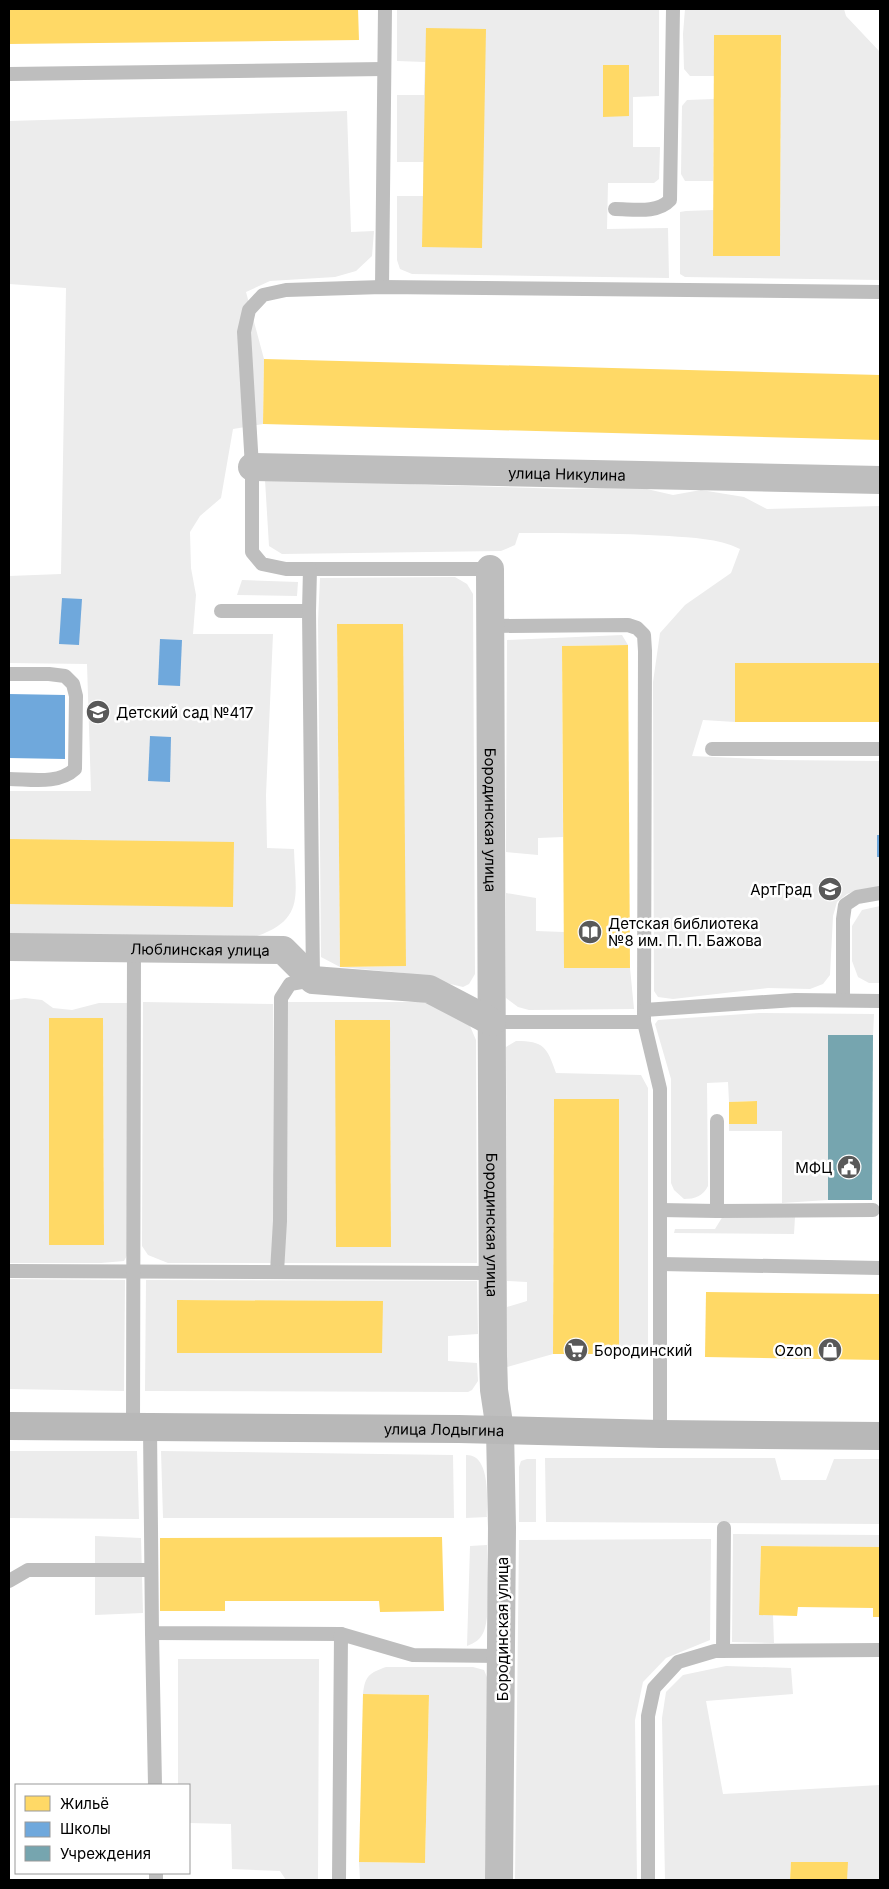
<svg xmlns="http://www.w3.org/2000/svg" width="889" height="1889" viewBox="0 0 889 1889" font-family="Inter,sans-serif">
<rect width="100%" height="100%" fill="#fff"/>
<g fill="#ececec" fill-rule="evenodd">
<polygon points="397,9 659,9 659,96 633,97 633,147 660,147 659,179 654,183 608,183 607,229 668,228 669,278 412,274 400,269 397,260 397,196 423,196 423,162 397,162 397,95 424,95 425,62 397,61"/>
<polygon points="685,9 844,9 846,16 880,52 880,280 685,277 680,274 680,212 686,211 714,210 713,255 780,256 781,35 714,35 714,76 690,76 684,69 683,34"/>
<polygon points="714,99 713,181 685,181 681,174 682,106 687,100"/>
<path d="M347,111l4,121 23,-1 -2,25 -16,15 -21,6 -65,4 -24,11 18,67 -1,65 -30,5 -12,69 -21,18 -10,16 1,36 5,27 -3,39h80l-7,161 1,53 27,1c1,44 12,70 -37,87l-248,-2v-143h82l-4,-127 -78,-1v-87l52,-2 5,-286 -57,-4v-163z"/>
<path d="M301,478l126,7 141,4 70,-2 35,8 28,-5 43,7 23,12 113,-3v157h-145v59l-32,-2 -11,36 86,4 102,1v129h-22l-11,4 -10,8 -4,14 -3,59 -7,9 -13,5 -42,-1 -95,11 -15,-2 -4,-6 -1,-309 7,-49 25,-28 46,-32 9,-24c-23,-11 -47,-11 -71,-13 -50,-3 -100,-3 -150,-3l-4,12 -14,6 -219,3 -13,-8 -4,-66z"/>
<path d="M455,577l12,7 6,10 2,380 -6,10 -6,3 -59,-14 -64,-6 -19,-10 -3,-336 2,-43zM337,624l69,342h-1l-65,1z"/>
<polygon points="242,580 298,582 297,596 237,595"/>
<polygon points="622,635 628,645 562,646 563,837 538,838 538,855 506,852 507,640"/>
<polygon points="506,893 536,898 536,931 564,932 564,968 630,968 634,1009 529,1010 518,1007 506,998"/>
<polygon points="880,906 880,983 869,983 858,977 852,961 852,926 862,910"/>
<path d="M25,998l17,2 11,8 19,2 27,-7h29l1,249 -5,9 -23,2h-92v-261l1,-2zM103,1018l1,227h-54l-1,-226z"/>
<path d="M143,1002l130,2v171l14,-173h135l20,4 28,20 6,14 1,223h-309l-20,-8 -6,-9zM336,1020h54l1,227h-55z"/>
<path d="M759,1013l115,1 -1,21 -45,1v164l-46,3v-72h-53v-7h28v-23l-28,1 -1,-20 -21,1 1,103c-5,10 -13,13 -24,13l-10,-9 -3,-7v-104l-16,-55 3,-4z"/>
<path d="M516,1041c28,0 31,6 40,32l85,2 7,13v264l-29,2v-255h-65l-1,255 -46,13v-60l20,-6v-19l-20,-1 -1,-234z"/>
<polygon points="723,1216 795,1217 794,1234 674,1233 675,1229 715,1229"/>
<polygon points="9,1279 125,1280 124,1391 9,1389"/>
<path d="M146,1280l331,1 1,53 -30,2v25l29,2 1,18 -6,9 -4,2 -323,-1zM177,1300l205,1v52h-141z"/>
<polygon points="9,1451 137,1451 139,1519 9,1518"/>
<polygon points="161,1451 453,1455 454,1518 163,1518"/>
<path d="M466,1455c25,-1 21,46 21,62l-21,1z"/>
<polygon points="545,1458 775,1458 781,1480 826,1480 834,1459 880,1459 880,1524 546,1522"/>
<polygon points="527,1459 536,1459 536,1522 519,1522 519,1467 521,1461"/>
<polygon points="733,1534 880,1535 880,1547 761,1546 759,1615 773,1615 774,1643 732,1642"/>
<polygon points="95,1536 141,1538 143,1613 95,1615"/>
<polygon points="711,1539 710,1640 666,1658 643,1682 635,1720 637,1880 515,1880 519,1540"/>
<path d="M487,1545c0,21 4,69 -3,86 -3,8 -9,12 -17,15l3,-100z"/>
<polygon points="178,1659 319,1659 318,1880 286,1880 280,1871 232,1869 231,1824 189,1823 189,1785 178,1785"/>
<polygon points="726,1666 791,1668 793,1694 706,1701 723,1794 880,1785 880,1880 847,1880 847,1862 791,1862 790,1880 665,1880 662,1718 666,1692 683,1675"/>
<path d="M386,1667h87l11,3 5,12 -4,198h-125l-1,-18 66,1 4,-168 -66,-1c2,-18 6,-21 23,-27z"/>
</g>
<g fill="#ffd966">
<polygon points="9,9 358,9 359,40 9,44"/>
<polygon points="426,28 486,29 482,248 422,247"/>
<polygon points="714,35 781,35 780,256 713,256"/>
<polygon points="603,65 629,65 629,116 603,117"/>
<polygon points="264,359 880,375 880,440 263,424"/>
<polygon points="337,624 403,624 406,966 340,967"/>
<polygon points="628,645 630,968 564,968 562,646"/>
<rect x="735" y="663" width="145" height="59"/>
<polygon points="9,839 234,842 233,907 9,904"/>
<polygon points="49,1018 103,1018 104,1245 49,1245"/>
<polygon points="335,1020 390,1020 391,1247 336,1247"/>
<polygon points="554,1099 619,1099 619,1354 553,1354"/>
<polygon points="757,1101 757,1124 729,1124 729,1102"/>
<polygon points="706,1292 880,1294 880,1360 705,1357"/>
<polygon points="177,1300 383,1301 382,1353 177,1353"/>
<polygon points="442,1537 444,1611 380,1612 379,1601 225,1601 225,1611 160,1611 160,1538"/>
<polygon points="761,1546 880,1547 880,1617 873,1617 873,1608 798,1607 797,1616 759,1615"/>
<polygon points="363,1694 429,1695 425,1863 359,1862"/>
<polygon points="791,1862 848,1862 847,1880 790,1880"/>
</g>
<g fill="#6fa8dc">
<polygon points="62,598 82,599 79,645 59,644"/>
<polygon points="160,639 182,640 180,686 158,685"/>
<polygon points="9,694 65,695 65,759 9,758"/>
<polygon points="150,736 171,737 170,782 148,781"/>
<rect x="877" y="835" width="3" height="22"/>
</g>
<polygon fill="#76a5af" points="828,1035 873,1035 872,1200 828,1200"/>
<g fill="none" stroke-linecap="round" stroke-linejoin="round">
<g stroke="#bebebe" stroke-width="14">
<polyline points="9,74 384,69"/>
<path d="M615,209c18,0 42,5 55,-9l3,-191"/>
<polyline points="382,287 385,9"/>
<polyline points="490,569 286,569 262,564 252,552 252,467 244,332 249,310 263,295 286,290 382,287 880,292"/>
<polyline points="221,611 309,611 313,980 290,984 281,998 280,1221 277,1272"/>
<polyline points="309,611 310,569"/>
<polyline points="491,626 628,625 637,628 644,635 645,651 644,1022 492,1022"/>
<path d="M9,674h40l16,2 8,8 3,12 -1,73c-17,16 -45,10 -66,10"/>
<polyline points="712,749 880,749"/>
<polyline points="843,1000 843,919 845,905 857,897 880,893"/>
<polyline points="644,1010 795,1000 880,1001"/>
<polyline points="644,1022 660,1089 660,1434"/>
<polyline points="660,1210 717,1211 717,1121"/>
<polyline points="717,1211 873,1210"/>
<polyline points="660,1264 880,1268"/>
<polyline points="9,1271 493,1273"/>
<polyline points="133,1427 134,948"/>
<polyline points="150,1427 152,1633 341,1634"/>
<polyline points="9,1581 28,1570 151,1570"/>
<polyline points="152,1633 155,1785"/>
<polyline points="723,1651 724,1528"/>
<polyline points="156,1873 156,1880"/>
<polyline points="339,1880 341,1634 413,1655 502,1656"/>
<polyline points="648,1880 648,1716 654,1688 678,1662 715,1651 880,1650"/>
</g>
<g stroke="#bebebe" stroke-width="28">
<path id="s1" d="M252,467l628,13"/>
<path id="s2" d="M490,569l3,787 1,34 6,40 2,98 -3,352"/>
<path id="s3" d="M9,947l274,3 30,30 116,9 63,33"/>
</g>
<path stroke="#b8b8b8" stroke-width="28" id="s4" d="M9,1426l450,3 201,5 220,2"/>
</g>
<defs>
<g id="school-disc" transform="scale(1.25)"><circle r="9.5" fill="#595959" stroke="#fff"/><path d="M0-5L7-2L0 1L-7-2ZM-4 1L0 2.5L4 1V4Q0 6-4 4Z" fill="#fff"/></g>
<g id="library-disc" transform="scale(1.25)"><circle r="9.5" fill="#595959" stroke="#fff"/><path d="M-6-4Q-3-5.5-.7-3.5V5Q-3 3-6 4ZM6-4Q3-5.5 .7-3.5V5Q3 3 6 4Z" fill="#fff"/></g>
<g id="civic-disc" transform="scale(1.25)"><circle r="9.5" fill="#595959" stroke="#fff"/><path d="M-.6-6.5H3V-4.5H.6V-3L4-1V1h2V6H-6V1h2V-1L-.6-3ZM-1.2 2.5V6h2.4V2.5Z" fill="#fff"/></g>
<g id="supermarket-disc" transform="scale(1.25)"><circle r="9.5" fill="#595959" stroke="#fff"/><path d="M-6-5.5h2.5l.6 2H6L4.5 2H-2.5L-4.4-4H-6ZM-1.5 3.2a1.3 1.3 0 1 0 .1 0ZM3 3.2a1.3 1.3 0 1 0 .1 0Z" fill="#fff"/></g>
<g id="shop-disc" transform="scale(1.25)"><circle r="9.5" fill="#595959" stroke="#fff"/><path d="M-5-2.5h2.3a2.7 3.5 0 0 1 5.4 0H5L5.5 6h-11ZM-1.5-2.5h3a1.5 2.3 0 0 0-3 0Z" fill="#fff"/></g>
</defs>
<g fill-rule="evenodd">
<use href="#school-disc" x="98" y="712"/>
<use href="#school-disc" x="830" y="889"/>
<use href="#library-disc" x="590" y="932"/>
<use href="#civic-disc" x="849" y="1167"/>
<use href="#supermarket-disc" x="576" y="1350"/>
<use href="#shop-disc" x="830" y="1350"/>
</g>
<g text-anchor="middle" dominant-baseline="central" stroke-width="5" stroke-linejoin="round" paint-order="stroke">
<g font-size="15" fill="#000" stroke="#fff">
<text stroke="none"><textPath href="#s1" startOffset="315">улица Никулина</textPath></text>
<text stroke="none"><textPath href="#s2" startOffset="251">Бородинская улица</textPath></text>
<text stroke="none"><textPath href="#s3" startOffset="191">Люблинская улица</textPath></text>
<text stroke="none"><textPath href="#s2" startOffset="656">Бородинская улица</textPath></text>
<text stroke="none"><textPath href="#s4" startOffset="435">улица Лодыгина</textPath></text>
<text transform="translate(502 1629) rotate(-90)">Бородинская улица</text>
</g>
<g font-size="15" fill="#000" stroke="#fff" text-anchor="start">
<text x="116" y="712">Детский сад №417</text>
<text x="812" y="889" text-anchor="end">АртГрад</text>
<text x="608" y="923">Детская библиотека<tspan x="608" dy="17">№8 им. П. П. Бажова</tspan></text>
<text x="832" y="1167" text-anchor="end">МФЦ</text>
<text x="594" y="1350">Бородинский</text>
<text x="812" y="1350" text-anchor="end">Ozon</text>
</g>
</g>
<rect width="889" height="1889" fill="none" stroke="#000000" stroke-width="20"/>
<rect x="15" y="1784" width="175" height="90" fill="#ffffff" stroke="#999999"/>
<rect x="25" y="1796" width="25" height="15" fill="#ffd966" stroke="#999999"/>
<text x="60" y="1809" font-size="15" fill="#000000">Жильё</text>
<rect x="25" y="1822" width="25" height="15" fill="#6fa8dc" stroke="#999999"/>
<text x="60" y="1834" font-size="15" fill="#000000">Школы</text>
<rect x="25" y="1846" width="25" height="15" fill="#76a5af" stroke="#999999"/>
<text x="60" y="1859" font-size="15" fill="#000000">Учреждения</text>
</svg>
